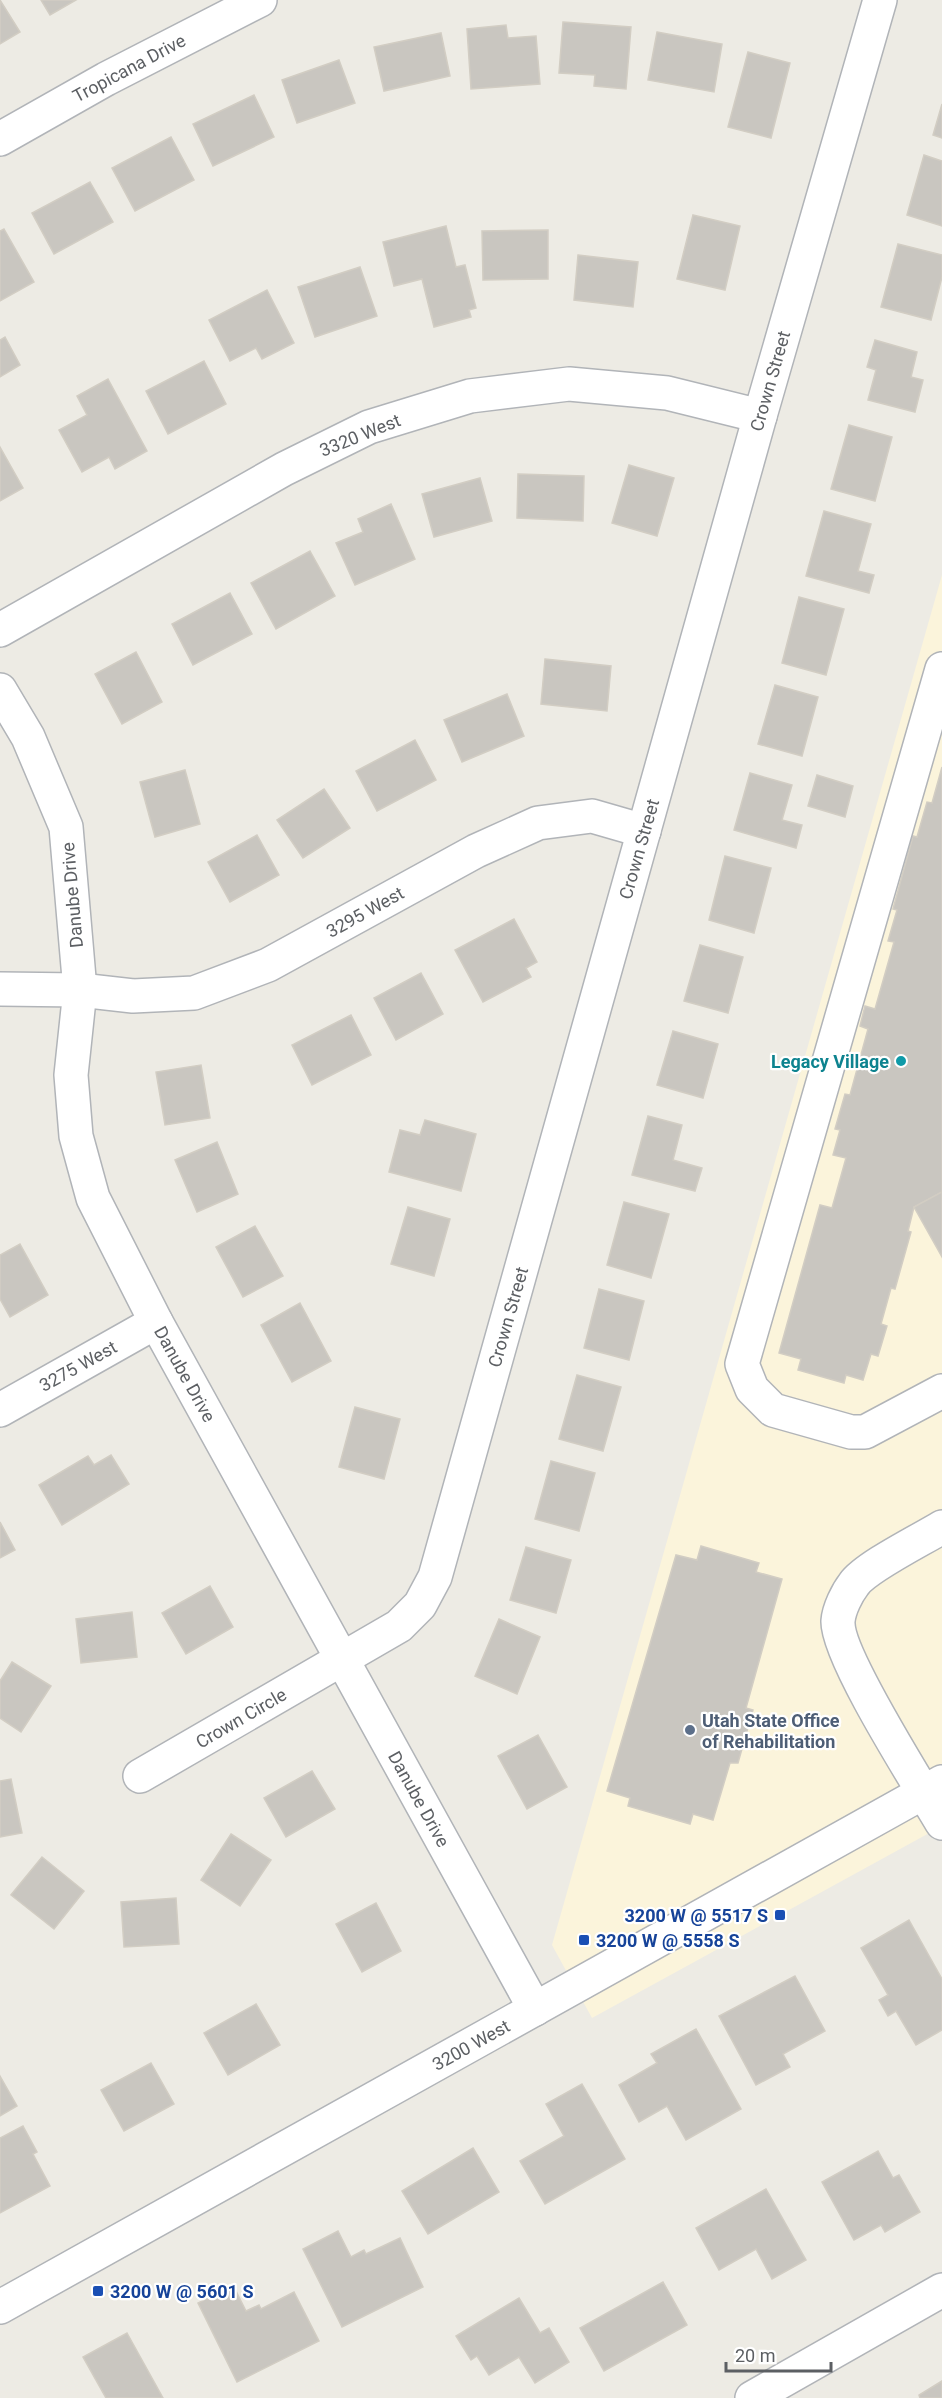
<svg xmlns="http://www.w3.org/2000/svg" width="942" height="2398" viewBox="0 0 942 2398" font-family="Roboto,sans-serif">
<rect width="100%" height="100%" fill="#edebe4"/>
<polygon fill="#fbf4db" points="942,575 942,1826 592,2018 552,1945"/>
<g fill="#c9c6c0" stroke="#d2cdc3" stroke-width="1.5">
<polygon points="0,0 20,32 0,44"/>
<polygon points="41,0 76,0 50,15"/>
<polygon points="563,22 631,27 626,89 594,86 595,75 559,73"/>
<polygon points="506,25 508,38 536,36 540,84 471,89 467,29"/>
<polygon points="657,32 722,44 714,92 648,80"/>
<polygon points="441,33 450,76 384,91 374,47"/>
<polygon points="748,52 790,63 771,138 728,127"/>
<polygon points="339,60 355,103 297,123 282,80"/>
<polygon points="254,95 274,137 213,166 193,124"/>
<polygon points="942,104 942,138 933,135"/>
<polygon points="171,137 194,180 135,211 112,168"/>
<polygon points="924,155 942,161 942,226 907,215"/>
<polygon points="90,182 113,222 54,254 32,213"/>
<polygon points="693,215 740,226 725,290 677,279"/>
<polygon points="446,226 456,267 465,265 476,308 469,310 471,317 434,327 422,279 394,286 383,242"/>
<polygon points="4,229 34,282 0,301 0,231"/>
<polygon points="548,230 548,279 483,280 482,231"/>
<polygon points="898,244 942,255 942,277 931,320 881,307"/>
<polygon points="578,255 638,262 633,307 574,300"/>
<polygon points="360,267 377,316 315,337 298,287"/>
<polygon points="267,290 294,343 262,359 256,348 230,361 209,320"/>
<polygon points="5,337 20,365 0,377 0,340"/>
<polygon points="875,340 917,352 911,377 923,380 915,412 868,400 876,370 867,367"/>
<polygon points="204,361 226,404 168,434 146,391"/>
<polygon points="108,379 147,451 115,469 109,457 82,472 59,430 87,415 77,396"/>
<polygon points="849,425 892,437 875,501 831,489"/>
<polygon points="0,447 23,488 0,501"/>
<polygon points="629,465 674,478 657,536 612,523"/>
<polygon points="518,474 584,476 583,521 517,518"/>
<polygon points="480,478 492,521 434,537 422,494"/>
<polygon points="391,504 415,559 355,585 336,543 363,532 358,519"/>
<polygon points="824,511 871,524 858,571 874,575 869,593 806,576"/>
<polygon points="310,551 335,596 276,629 251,583"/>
<polygon points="230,593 252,634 193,665 172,624"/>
<polygon points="799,597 844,609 826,675 782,663"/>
<polygon points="136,652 162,702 122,724 95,674"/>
<polygon points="545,659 611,666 607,711 541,704"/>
<polygon points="775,685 818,697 802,756 758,744"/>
<polygon points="507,694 524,736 462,762 444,720"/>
<polygon points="415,740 436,780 377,811 356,771"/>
<polygon points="942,767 942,1192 914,1207 908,1231 911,1232 895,1289 891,1288 881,1324 887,1326 878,1356 871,1354 863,1380 846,1375 844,1383 798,1370 801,1359 779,1353 820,1205 832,1208 846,1158 833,1155 840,1130 835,1129 845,1094 850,1095 868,1029 860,1026 865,1006 875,1009 894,942 888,941 897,910 893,909 913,836 917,837 927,802 932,803"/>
<polygon points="185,770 200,824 155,837 140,782"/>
<polygon points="750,773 792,785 782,820 802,825 796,848 734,830"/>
<polygon points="817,775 853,786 845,817 808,806"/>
<polygon points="324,789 350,828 303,858 277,820"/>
<polygon points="257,835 279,875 230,902 208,862"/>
<polygon points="725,856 771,868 754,933 709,920"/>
<polygon points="514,919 537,962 526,968 531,977 483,1002 455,950"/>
<polygon points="700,945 743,957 728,1013 684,1001"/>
<polygon points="421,973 443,1014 396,1040 374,998"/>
<polygon points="351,1015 371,1055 312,1085 292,1045"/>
<polygon points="673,1031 718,1044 703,1098 657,1085"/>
<polygon points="201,1065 210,1118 165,1125 156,1072"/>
<polygon points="648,1116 682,1125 673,1160 702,1168 695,1191 632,1175"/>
<polygon points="425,1120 476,1134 461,1191 389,1172 400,1130 420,1135"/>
<polygon points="217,1142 238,1194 197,1212 175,1160"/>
<polygon points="942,1192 942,1257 914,1207"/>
<polygon points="624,1202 669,1214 651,1278 607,1265"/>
<polygon points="408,1207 450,1219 434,1276 391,1264"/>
<polygon points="255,1226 283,1276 243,1297 216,1247"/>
<polygon points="20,1244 48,1295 10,1317 0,1299 0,1255"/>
<polygon points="599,1289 644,1301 629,1360 584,1348"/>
<polygon points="300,1303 331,1361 292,1382 261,1325"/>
<polygon points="577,1375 621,1387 603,1451 559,1439"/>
<polygon points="355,1407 400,1419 384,1479 339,1467"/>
<polygon points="111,1455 129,1484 62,1525 39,1485 88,1456 94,1465"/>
<polygon points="551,1461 595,1473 579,1531 535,1519"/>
<polygon points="0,1522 15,1550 0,1558"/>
<polygon points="701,1546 759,1563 756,1572 782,1579 746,1708 753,1710 738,1763 730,1763 713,1820 693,1814 690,1824 628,1806 630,1798 607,1791 676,1555 697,1560"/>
<polygon points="526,1547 571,1560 556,1613 510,1600"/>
<polygon points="210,1586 233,1627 186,1654 162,1613"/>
<polygon points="132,1612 137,1657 81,1663 76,1619"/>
<polygon points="499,1619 540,1637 517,1694 475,1676"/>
<polygon points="12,1662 51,1686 21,1732 0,1718 0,1681"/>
<polygon points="538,1735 567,1787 527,1809 498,1756"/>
<polygon points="312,1771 335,1809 286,1837 264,1798"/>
<polygon points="11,1779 22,1833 0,1837 0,1781"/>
<polygon points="231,1834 271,1860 240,1906 201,1880"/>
<polygon points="42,1857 84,1891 54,1929 11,1895"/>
<polygon points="176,1898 179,1944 124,1947 121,1902"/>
<polygon points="376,1903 401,1951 362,1972 336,1924"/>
<polygon points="909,1920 942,1979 942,2030 916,2045 896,2011 888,2016 879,2000 888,1995 861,1948"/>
<polygon points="795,1976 825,2031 783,2054 790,2067 756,2085 719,2016"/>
<polygon points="256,2004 280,2045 228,2075 204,2033"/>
<polygon points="696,2029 741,2109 686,2140 667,2106 639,2122 619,2085 657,2063 651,2054"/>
<polygon points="151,2063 174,2104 124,2131 101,2090"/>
<polygon points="0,2076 17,2106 0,2116"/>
<polygon points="582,2084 625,2159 545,2204 520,2161 564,2136 546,2104"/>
<polygon points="23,2126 37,2152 33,2154 50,2186 0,2213 0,2138"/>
<polygon points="473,2148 499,2192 428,2234 402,2191"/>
<polygon points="878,2151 893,2178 899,2175 920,2212 885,2232 881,2225 854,2240 822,2182"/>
<polygon points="766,2189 806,2260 772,2279 756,2249 719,2270 696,2228"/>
<polygon points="338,2231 351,2257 364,2250 366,2254 400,2238 423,2287 342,2327 303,2249"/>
<polygon points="663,2282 687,2325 604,2371 580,2328"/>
<polygon points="233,2285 246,2311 259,2305 261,2309 294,2292 319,2341 237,2382 198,2303"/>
<polygon points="519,2298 540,2333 549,2328 569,2362 535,2383 519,2357 489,2375 477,2356 471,2360 456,2336"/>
<polygon points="127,2333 163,2398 106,2398 83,2357"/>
<polygon points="942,2381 942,2398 920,2398 919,2395"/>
</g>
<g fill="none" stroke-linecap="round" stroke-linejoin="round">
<g stroke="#b1b4b8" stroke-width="36">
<g id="minor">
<polyline points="0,139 106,79 260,0"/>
<polyline points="0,630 284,469 369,427 470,396 569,384 667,393 760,416"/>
<polyline points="942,669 742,1364 752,1389 773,1410 851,1432 865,1432 942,1391"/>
<polyline points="0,690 28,737 66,827 80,990 71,1075 76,1136 93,1198 156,1322 535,2009"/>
<polyline points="0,989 80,990 133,996 194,993 268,965 476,851 538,823 592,816 644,831"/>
<polyline points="0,1410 156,1322"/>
<path d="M942,1527c-21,13 -76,40 -88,57 -7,9 -15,25 -16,37 -2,34 83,166 104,202"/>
<polyline points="140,1776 399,1626 420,1605 435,1577 760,416 880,0"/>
<polyline points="0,2307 942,1782"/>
<polyline points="752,2398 942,2290"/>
</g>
</g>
<use href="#minor" stroke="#fff" stroke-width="33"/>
</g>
<circle fill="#0f9aa8" stroke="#fff" stroke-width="2" cx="901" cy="1061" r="6"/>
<circle fill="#5c6f8a" stroke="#fff" stroke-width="2" cx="690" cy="1730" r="6"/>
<g fill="#1a4fb4" stroke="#fff" stroke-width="2">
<rect x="774" y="1909" width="12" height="12" rx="3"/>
<rect x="578" y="1934" width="12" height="12" rx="3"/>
<rect x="92" y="2285" width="12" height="12" rx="3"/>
</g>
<g text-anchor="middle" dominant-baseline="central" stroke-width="4.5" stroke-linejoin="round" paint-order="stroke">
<g font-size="18" fill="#5c5f63" stroke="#fff">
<text transform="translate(129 68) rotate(-28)">Tropicana Drive</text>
<text transform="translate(770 381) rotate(-74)">Crown Street</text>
<text transform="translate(360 435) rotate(-22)">3320 West</text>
<text transform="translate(639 849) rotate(-74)">Crown Street</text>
<text transform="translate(72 895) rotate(-95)">Danube Drive</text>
<text transform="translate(365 912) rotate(-29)">3295 West</text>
<text transform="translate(508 1317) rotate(-74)">Crown Street</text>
<text transform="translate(78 1366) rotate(-29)">3275 West</text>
<text transform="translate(185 1374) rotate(61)">Danube Drive</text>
<text transform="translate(241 1718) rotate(-30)">Crown Circle</text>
<text transform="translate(419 1799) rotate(61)">Danube Drive</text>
<text transform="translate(471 2045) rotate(-29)">3200 West</text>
</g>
<g font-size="18" font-weight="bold" fill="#0d838f" stroke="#fff" text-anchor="end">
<text x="889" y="1061">Legacy Village</text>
</g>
<g font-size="18" font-weight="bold" fill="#4e5e75" stroke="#fff" text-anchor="start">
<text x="702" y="1720">Utah State Office<tspan x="702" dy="21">of Rehabilitation</tspan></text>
</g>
<g font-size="18" font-weight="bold" fill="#164399" stroke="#fff" text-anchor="start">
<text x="768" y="1915" text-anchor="end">3200 W @ 5517 S</text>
<text x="596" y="1940">3200 W @ 5558 S</text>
<text x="110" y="2291">3200 W @ 5601 S</text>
</g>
</g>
<path d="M726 2362v9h105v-9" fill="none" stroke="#5c5f63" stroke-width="3"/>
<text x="735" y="2362" font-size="18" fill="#5c5f63" stroke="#ffffff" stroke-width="4.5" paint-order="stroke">20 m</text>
</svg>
